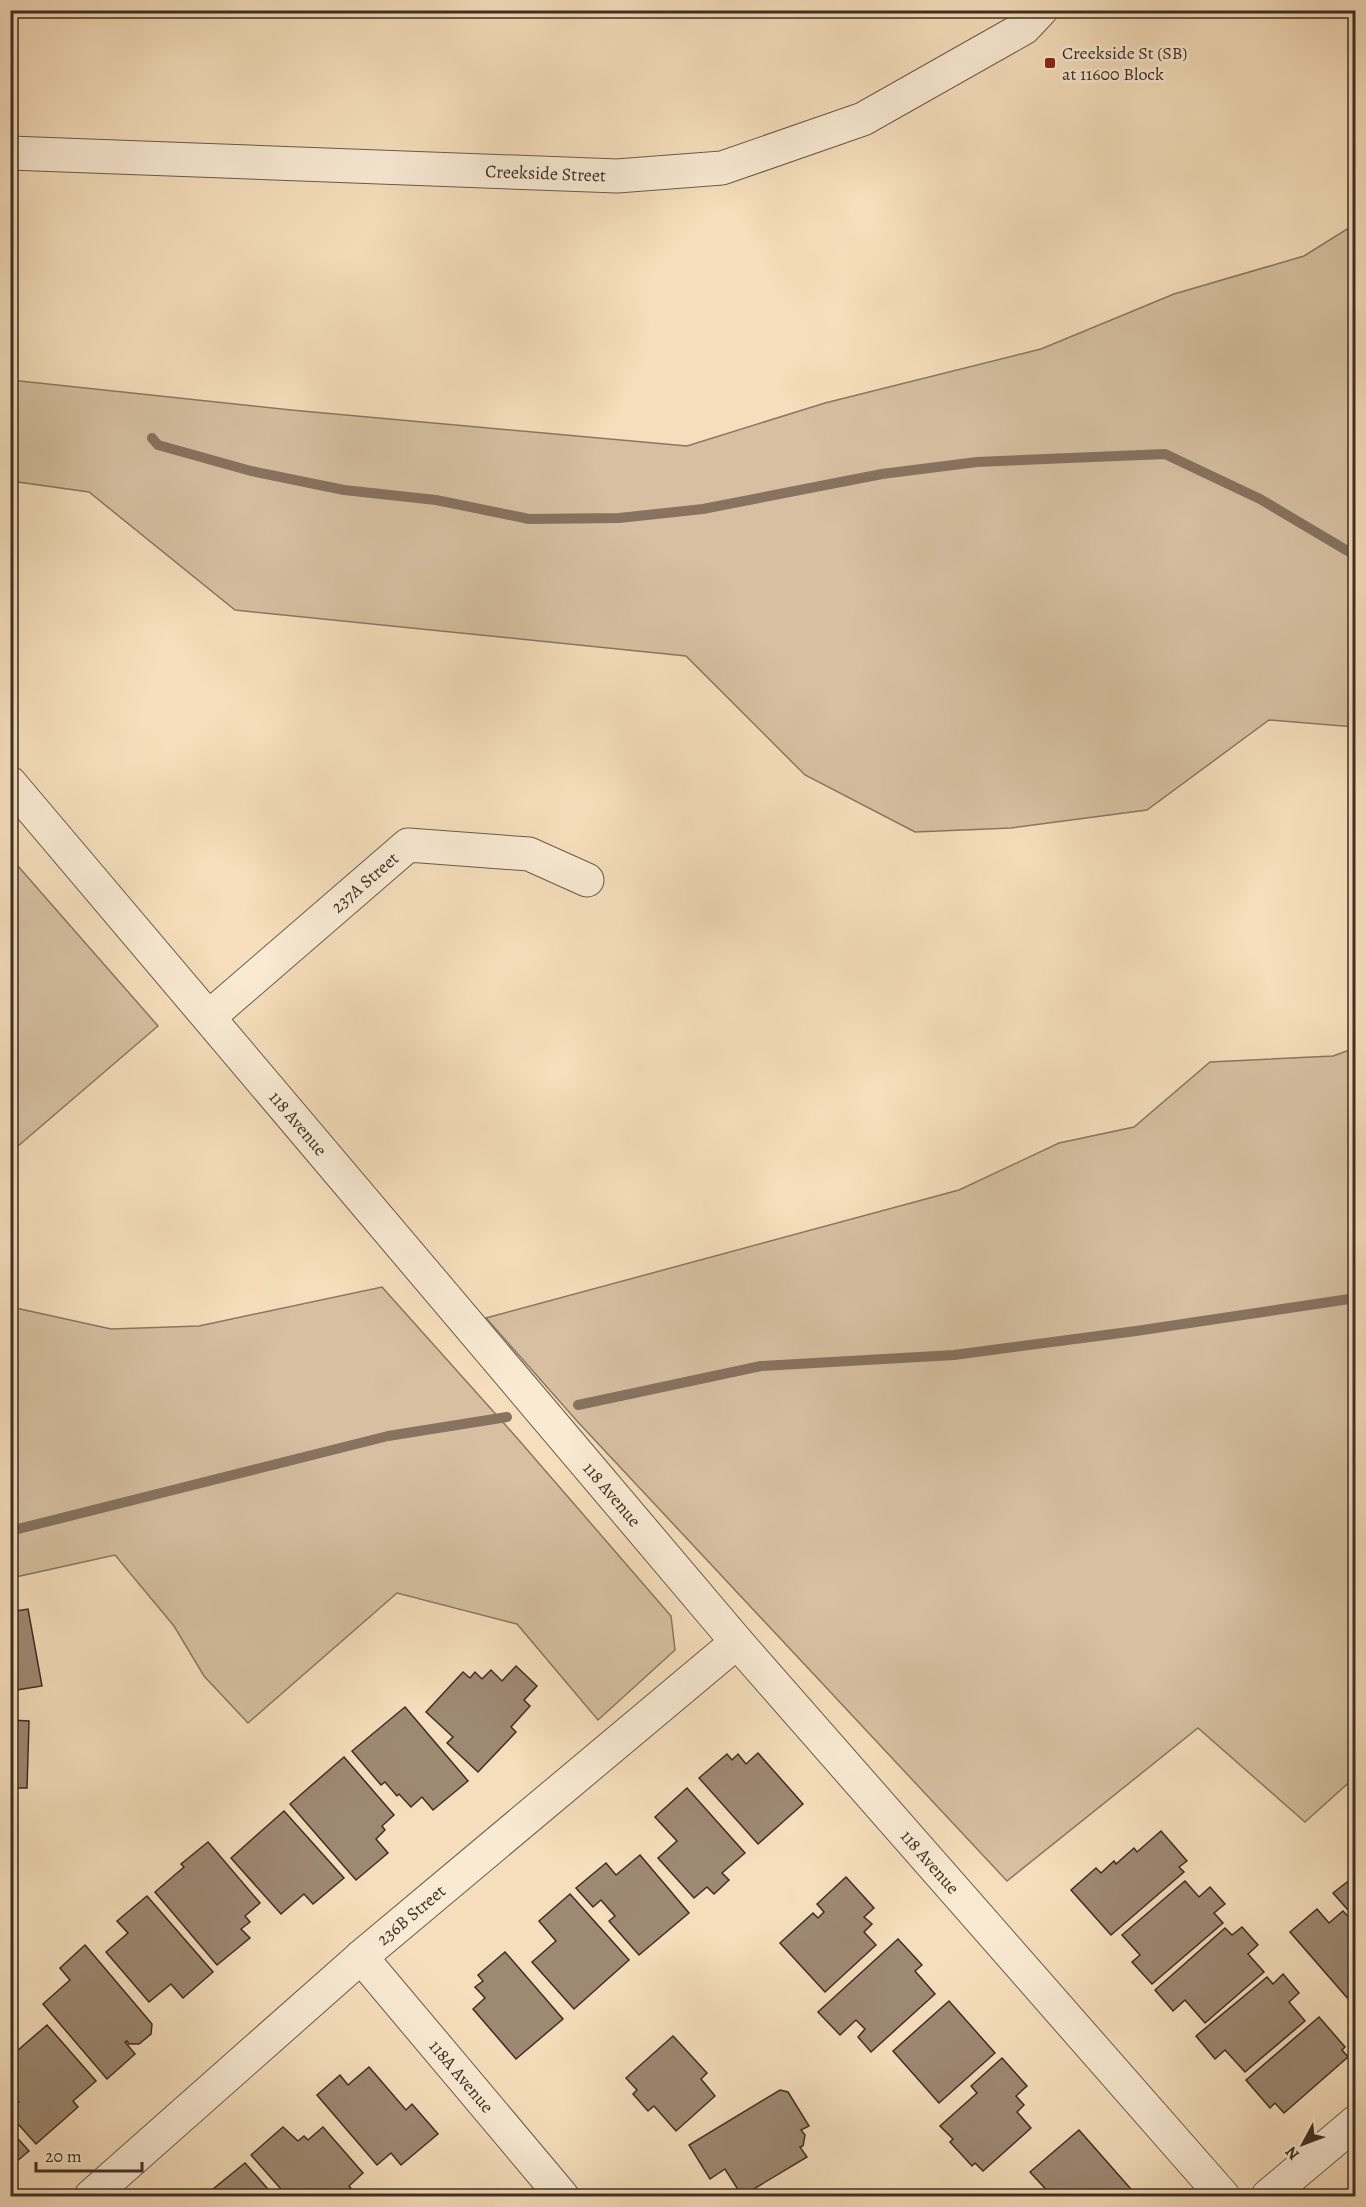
<svg xmlns="http://www.w3.org/2000/svg" width="1366" height="2207" viewBox="0 0 1366 2207" font-family="Alegreya,serif">
<rect width="100%" height="100%" fill="#f5debb"/>
<filter id="stains"><feTurbulence type="fractalNoise" baseFrequency=".00333" numOctaves="4"/><feColorMatrix values="0 0 0 0 .2 0 0 0 0 .09 0 0 0 0 .02 0 0 0 .5 -.17"/></filter>
<radialGradient id="worn" r=".72"><stop offset=".6" stop-color="#630" stop-opacity="0"/><stop offset="1" stop-color="#630" stop-opacity=".3"/></radialGradient>
<g fill="#d6c0a1" stroke="#8b7662" stroke-width="1.5">
<polygon points="1355,224 1355,727 1269,720 1147,810 1011,828 915,832 805,775 686,656 235,610 89,492 11,481 11,380 291,410 687,446 825,403 1041,349 1174,294 1304,256"/>
<polygon points="10,857 158,1026 11,1152 10,1152"/>
<polygon points="1355,1048 1355,1777 1305,1822 1198,1728 1007,1881 577,1421 486,1318 959,1190 1059,1143 1134,1127 1210,1062 1333,1056"/>
<polygon points="382,1287 517,1438 671,1616 675,1650 598,1720 517,1624 397,1593 248,1723 204,1676 174,1626 115,1555 11,1578 11,1307 111,1329 199,1326"/>
</g>
<g fill="none" stroke-linecap="round" stroke-linejoin="round">
<g stroke="#877360" stroke-width="10">
<polyline points="152,438 158,445 251,471 344,490 436,500 529,519 619,518 703,509 882,474 977,462 1165,454 1260,499 1346,550 1356,554"/>
<polyline points="578,1405 761,1366 954,1355 1136,1331 1356,1298"/>
<polyline points="10,1531 388,1436 507,1417"/>
</g>
</g>
<g fill="#9e8973" stroke="#402d24" stroke-width="1.5">
<polygon points="28,1609 42,1686 10,1691 10,1612"/>
<polygon points="516,1666 537,1686 524,1700 530,1706 511,1727 516,1732 478,1772 447,1743 453,1737 426,1712 463,1672 470,1678 475,1672 482,1679 491,1670 502,1681"/>
<polygon points="405,1707 468,1781 433,1810 422,1797 411,1807 399,1794 397,1796 385,1782 381,1785 352,1751"/>
<polygon points="10,1720 29,1721 27,1788 10,1788"/>
<polygon points="758,1753 803,1804 758,1844 699,1778 727,1754 732,1760 738,1754 746,1764"/>
<polygon points="344,1757 394,1815 382,1826 385,1830 376,1839 388,1853 356,1880 290,1804"/>
<polygon points="687,1788 745,1853 722,1873 729,1880 714,1894 707,1887 694,1898 658,1858 677,1841 655,1817"/>
<polygon points="284,1811 344,1878 313,1904 304,1894 281,1914 231,1858"/>
<polygon points="1161,1831 1187,1861 1179,1867 1184,1872 1111,1935 1071,1890 1096,1868 1101,1873 1114,1861 1116,1864 1134,1848 1137,1852"/>
<polygon points="208,1842 260,1903 245,1916 250,1922 241,1929 250,1938 217,1965 155,1892 184,1867 181,1864"/>
<polygon points="640,1855 689,1913 639,1955 609,1921 615,1916 601,1900 593,1907 576,1888 606,1863 616,1875"/>
<polygon points="1356,1875 1356,1919 1333,1893"/>
<polygon points="846,1877 874,1908 864,1917 872,1924 864,1932 876,1945 825,1992 780,1943 813,1913 818,1918 824,1912 817,1904"/>
<polygon points="1185,1881 1199,1897 1210,1887 1225,1904 1214,1913 1223,1923 1152,1984 1132,1962 1140,1955 1122,1935"/>
<polygon points="570,1894 629,1960 574,2009 532,1962 556,1941 539,1921"/>
<polygon points="147,1896 213,1972 183,1998 171,1984 149,2002 106,1952 128,1933 117,1921"/>
<polygon points="1317,1909 1329,1923 1343,1911 1356,1925 1356,2008 1290,1932"/>
<polygon points="1242,1927 1258,1945 1248,1954 1264,1972 1205,2023 1185,2000 1173,2011 1155,1990 1225,1928 1232,1935"/>
<polygon points="898,1939 922,1965 915,1971 935,1994 871,2052 858,2037 865,2029 856,2020 840,2035 818,2012"/>
<polygon points="85,1945 152,2024 151,2034 139,2044 129,2044 127,2041 125,2042 135,2054 107,2079 43,2004 70,1980 60,1968"/>
<polygon points="505,1952 563,2019 516,2059 473,2009 485,1998 475,1987 483,1981 478,1975"/>
<polygon points="1283,1974 1299,1993 1289,2002 1305,2021 1245,2072 1225,2050 1215,2059 1196,2036 1267,1977 1273,1984"/>
<polygon points="949,2001 995,2053 939,2103 893,2051"/>
<polygon points="1319,2017 1345,2047 1342,2050 1348,2057 1284,2113 1275,2103 1270,2108 1246,2080"/>
<polygon points="47,2025 96,2081 73,2101 78,2107 36,2144 10,2115 10,2109 19,2102 10,2092 10,2057"/>
<polygon points="673,2036 707,2073 701,2079 715,2096 676,2131 654,2106 648,2111 633,2094 637,2090 626,2078"/>
<polygon points="1002,2058 1027,2086 1016,2096 1024,2105 1017,2112 1031,2128 983,2171 975,2163 972,2166 950,2142 953,2139 940,2126 977,2093 971,2086"/>
<polygon points="369,2067 406,2110 412,2104 438,2134 401,2165 391,2153 377,2165 317,2095 340,2075 348,2085"/>
<polygon points="780,2090 788,2092 809,2126 801,2130 805,2135 803,2146 800,2147 807,2157 742,2196 725,2169 710,2179 689,2145"/>
<polygon points="283,2127 298,2141 304,2136 308,2140 323,2127 363,2173 349,2186 355,2193 351,2196 287,2196 251,2155"/>
<polygon points="10,2130 29,2151 10,2167"/>
<polygon points="1079,2130 1137,2196 1052,2196 1030,2172"/>
<polygon points="245,2163 274,2196 220,2196 213,2189"/>
</g>
<g fill="none" stroke-linecap="round" stroke-linejoin="round">
<g stroke="#6d594a" stroke-width="35">
<g id="minor">
<path id="s1" d="M10,153l607,23 105,-8 141,-49 161,-91 17,-18"/>
<path id="s2" d="M10,783l727,859 486,554"/>
<path id="s3" d="M209,1017l199,-172 121,9 58,26"/>
<path id="s4" d="M361,1957l201,239"/>
<path id="s5" d="M91,2196l270,-239 376,-315"/>
<polyline points="1268,2196 1356,2122"/>
</g>
</g>
<use href="#minor" stroke="#f8ead3" stroke-width="33"/>
</g>
<rect fill="#8f2418" stroke="#f8ead3" stroke-width="2" x="1044" y="57" width="12" height="12" rx="3"/>
<g text-anchor="middle" dominant-baseline="central" stroke-width="5" stroke-linejoin="round" paint-order="stroke">
<g font-size="18" fill="#402d24" stroke="#f8ead3" text-anchor="start">
<text x="1062" y="53">Creekside St (SB)<tspan x="1062" dy="21">at 11600 Block</tspan></text>
</g>
<g font-size="18" fill="#402d24" stroke="#f8ead3">
<text stroke="none"><textPath href="#s1" startOffset="536">Creekside Street</textPath></text>
<text stroke="none"><textPath href="#s3" startOffset="206">237A Street</textPath></text>
<text stroke="none"><textPath href="#s2" startOffset="446">118 Avenue</textPath></text>
<text stroke="none"><textPath href="#s2" startOffset="932">118 Avenue</textPath></text>
<text stroke="none"><textPath href="#s2" startOffset="1418">118 Avenue</textPath></text>
<text stroke="none"><textPath href="#s5" startOffset="426">236B Street</textPath></text>
<text stroke="none"><textPath href="#s4" startOffset="156">118A Avenue</textPath></text>
</g>
</g>
<rect width="1366" height="2207" fill="none" stroke="#f5debb" stroke-width="36"/>
<rect x="12" y="12" width="1342" height="2183" fill="none" stroke="#402d24" stroke-width="3"/>
<rect x="18" y="18" width="1330" height="2171" fill="none" stroke="#402d24" stroke-width="1.5"/>
<g transform="translate(1303 2144) rotate(229)" stroke="#f8ead3" stroke-width="4.5" paint-order="stroke">
<path d="M0-4.5L10 22L0 15L-10 22Z" fill="#402d24"/>
<text y="-9" font-size="16" font-weight="bold" text-anchor="middle" fill="#402d24">N</text>
</g>
<path d="M36 2162v9h106v-9" fill="none" stroke="#402d24" stroke-width="3"/>
<text x="45" y="2162" font-size="18" fill="#402d24" stroke="#f8ead3" stroke-width="4.5" paint-order="stroke">20 m</text>
<rect width="100%" height="100%" filter="url(#stains)"/>
<rect width="100%" height="100%" fill="url(#worn)"/>
</svg>
